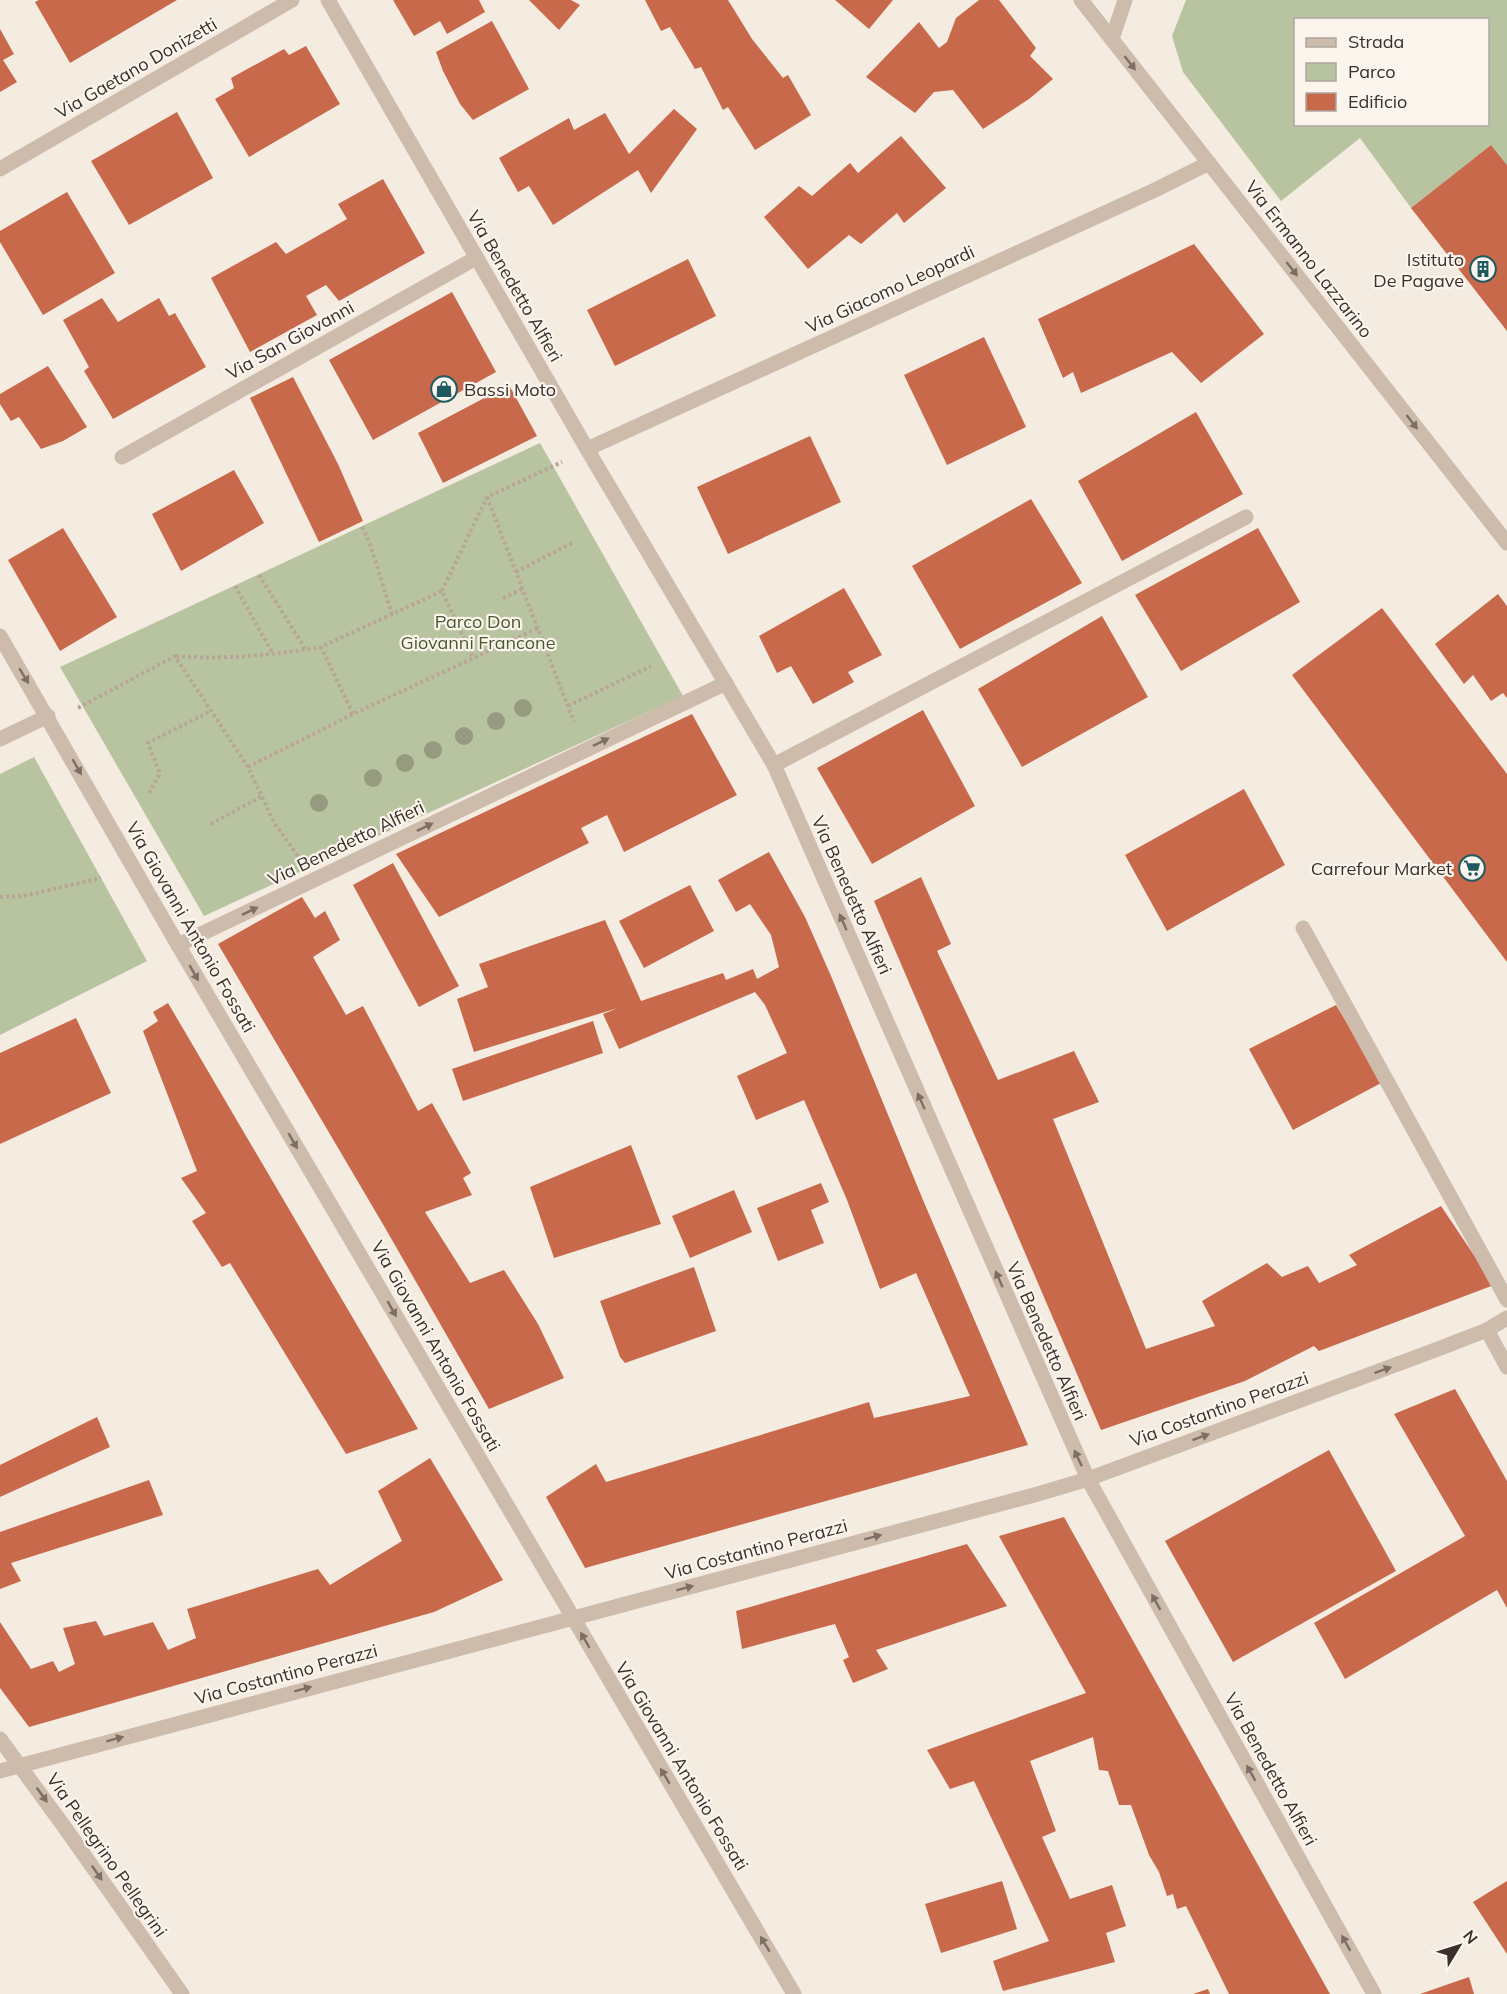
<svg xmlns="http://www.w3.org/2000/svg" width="1507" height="1994" viewBox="0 0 1507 1994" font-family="Mulish,sans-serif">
<rect width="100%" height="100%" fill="#f4ebe1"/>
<g fill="#b8c4a0" fill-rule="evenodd">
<path d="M1186,0h321v165l-16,-20 -80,63 -51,-70 -79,63 -98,-129 -11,-36zM1296,20h192v104h-192z"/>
<polygon points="540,443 683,696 204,916 60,667"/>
<polygon points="34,757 147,961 0,1035 0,774"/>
</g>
<g fill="#c8694b">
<polygon points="39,0 177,0 70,63 35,2"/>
<polygon points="393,0 479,0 485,12 447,34 440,21 414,36"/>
<polygon points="529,0 571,0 580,5 559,30"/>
<polygon points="645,0 728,0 752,39 783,78 788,75 811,115 755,150 728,107 723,110 701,67 695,69 670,27 661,31"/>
<polygon points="835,0 893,0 869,29"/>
<polygon points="979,0 999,0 1036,48 1030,56 1053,79 1029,99 983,129 953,90 934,92 915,113 866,77 919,22 939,48 947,42 956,18"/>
<polygon points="492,21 529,89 473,120 460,104 443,71 436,52"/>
<polygon points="0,29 14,54 3,60 17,82 0,92"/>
<polygon points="306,46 340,104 249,157 215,99 234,88 231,78 284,49 289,55"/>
<polygon points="674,109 697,129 651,193 638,170 553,225 529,186 518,192 499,158 569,118 574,130 605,113 629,154"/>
<polygon points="177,112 213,178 129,225 91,161"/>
<polygon points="901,136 946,188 904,223 897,213 861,244 849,235 808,269 764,217 799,186 812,196 850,163 858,173"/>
<polygon points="1491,145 1507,165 1507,331 1411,208"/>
<polygon points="383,179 425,253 339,301 326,285 306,296 317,315 250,352 211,278 276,242 286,254 347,219 338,204"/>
<polygon points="67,192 115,273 43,315 0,242 0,231"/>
<polygon points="1194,244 1264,334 1201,383 1172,352 1081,393 1073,372 1063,378 1038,319"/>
<polygon points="688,259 716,316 615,366 587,310"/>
<polygon points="452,292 496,372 373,440 329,360"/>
<polygon points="102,298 118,322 159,298 169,316 175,313 206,367 113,419 84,371 89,367 63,320"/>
<polygon points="984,337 1026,427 947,465 904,375"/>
<polygon points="48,366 87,427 63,441 41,449 19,417 11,421 0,404 0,394"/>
<polygon points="293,377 338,464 363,521 319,542 250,398"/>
<polygon points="509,385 537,436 443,483 418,433"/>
<polygon points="1196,412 1243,494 1122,561 1078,481"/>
<polygon points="810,436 841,502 728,554 697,487"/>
<polygon points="234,470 264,523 181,571 152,514"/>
<polygon points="1031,499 1082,583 960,649 912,566"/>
<polygon points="63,528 117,617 60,651 8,560"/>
<polygon points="1258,528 1300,602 1181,671 1135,595"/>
<polygon points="844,588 882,655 848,672 854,682 813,704 791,666 777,673 759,636"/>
<polygon points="1498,594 1507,606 1507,698 1503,693 1491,701 1473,675 1464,684 1435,644"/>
<polygon points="1382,608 1507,774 1507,962 1292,675"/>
<polygon points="1102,616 1148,697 1022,767 978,689"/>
<polygon points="923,710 975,806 872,864 817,768"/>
<polygon points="692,714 737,795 624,852 607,815 581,828 589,843 439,917 396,854"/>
<polygon points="1244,789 1285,865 1167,931 1125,855"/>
<polygon points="769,852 805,917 831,976 923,1200 1028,1445 585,1568 546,1497 596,1464 606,1482 869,1402 874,1418 970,1396 916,1273 880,1289 847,1200 804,1100 756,1120 737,1076 787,1053 765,1005 755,992 619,1049 603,1014 618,1008 474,1052 457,999 488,987 479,964 605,920 641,1001 723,973 726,980 753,969 757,979 779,967 771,935 750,904 736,912 718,880"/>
<polygon points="393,863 459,986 419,1007 353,885"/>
<polygon points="921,877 951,944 937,951 998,1080 1074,1051 1099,1102 1053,1119 1146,1349 1215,1326 1202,1301 1267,1263 1282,1277 1308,1266 1319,1283 1357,1265 1349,1255 1441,1206 1494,1285 1319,1351 1314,1346 1245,1381 1101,1430 874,901"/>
<polygon points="690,885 714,931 644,968 619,921"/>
<polygon points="302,897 315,918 325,911 340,940 313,957 346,1015 363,1006 418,1111 432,1103 471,1173 463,1178 472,1195 425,1212 470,1283 504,1270 538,1324 564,1378 489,1409 384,1226 218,944"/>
<polygon points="168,1003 418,1429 346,1454 230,1263 222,1267 192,1221 206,1213 181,1178 197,1171 143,1031 158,1021 153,1012"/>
<polygon points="1336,1005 1383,1082 1293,1130 1249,1049"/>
<polygon points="76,1018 111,1093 0,1144 0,1053"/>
<polygon points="593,1021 603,1053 463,1101 452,1069"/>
<polygon points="631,1145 661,1224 554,1258 530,1187"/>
<polygon points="821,1183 829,1202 811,1210 824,1243 778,1261 757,1208"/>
<polygon points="734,1190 752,1232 690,1258 672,1216"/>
<polygon points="694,1267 716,1331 625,1363 620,1357 600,1301"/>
<polygon points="1455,1389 1507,1481 1507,1608 1497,1590 1345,1679 1314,1623 1465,1536 1394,1414"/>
<polygon points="97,1417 110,1447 0,1497 0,1465"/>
<polygon points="1329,1450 1396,1571 1233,1662 1165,1541"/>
<polygon points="430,1458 503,1580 434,1612 29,1727 0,1688 0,1622 31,1669 53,1661 59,1672 75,1664 63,1628 96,1621 104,1636 153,1622 168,1650 196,1638 187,1609 318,1569 330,1585 402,1541 378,1491"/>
<polygon points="149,1480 163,1515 11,1563 21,1581 0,1589 0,1532"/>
<polygon points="1064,1517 1330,1994 1229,1994 1186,1906 1177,1909 1173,1894 1167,1896 1159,1872 1149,1855 1131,1805 1119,1805 1108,1771 1099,1770 1093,1737 1030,1761 1056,1831 1042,1837 1070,1899 1112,1885 1126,1926 1106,1933 1115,1962 1003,1991 993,1961 1049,1941 974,1781 950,1789 927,1750 1086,1693 999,1536"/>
<polygon points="967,1544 1007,1606 876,1650 888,1669 853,1683 843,1660 849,1657 835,1624 742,1649 736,1611"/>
<polygon points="1002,1881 1017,1929 941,1953 925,1904"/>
<polygon points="1507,1881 1507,1954 1473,1902"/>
<polygon points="1469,1977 1474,1994 1420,1994"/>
<polygon points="1208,1989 1210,1994 1193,1994"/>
</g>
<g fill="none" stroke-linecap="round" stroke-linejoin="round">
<g stroke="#b9a596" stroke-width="4" stroke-dasharray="3 3" stroke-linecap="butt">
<polyline points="487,497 574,722"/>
<polyline points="362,527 369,541 392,614"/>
<polyline points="516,572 574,542"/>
<polyline points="259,575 306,650"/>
<polyline points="235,586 273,654"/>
<polyline points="442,591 487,497 562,462"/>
<polyline points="503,598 522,589"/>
<path d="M176,656c48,4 97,-1 145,-9"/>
<polyline points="568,706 651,666"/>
<polyline points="78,708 175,656 248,767 275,824 298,856"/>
<polyline points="353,714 321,647 442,591 473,658"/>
<polyline points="248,767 353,714 538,628"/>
<polyline points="149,793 160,773 148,743 211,711"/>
<polyline points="211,824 262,796"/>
<polyline points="0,897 23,896 101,878"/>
</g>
<g stroke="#cdbbac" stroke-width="15">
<polyline points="328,0 587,449 774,765 1088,1479 1374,1994"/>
<polyline points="1081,0 1507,543"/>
<polyline points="1112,39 1125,0"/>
<polyline points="0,169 292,0"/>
<polyline points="587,449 1155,190 1209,163"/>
<polyline points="122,457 476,258"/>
<polyline points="0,636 178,945 794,1994"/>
<polyline points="0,739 48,716"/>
<polyline points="774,765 1246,517"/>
<polyline points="1303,928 1507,1300"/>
<polyline points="178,945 726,683"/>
<polyline points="1487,1330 1507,1367"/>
<polyline points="0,1739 63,1825 182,1994"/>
<polyline points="0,1771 1038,1494 1088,1479 1438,1349 1487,1330 1507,1318"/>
</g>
</g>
<g fill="#969b7f">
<circle cx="523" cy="708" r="9"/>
<circle cx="496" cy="721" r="9"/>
<circle cx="464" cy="736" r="9"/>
<circle cx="433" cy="750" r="9"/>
<circle cx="405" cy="763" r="9"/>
<circle cx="373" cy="778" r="9"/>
<circle cx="319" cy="803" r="9"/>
</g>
<defs><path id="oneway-solid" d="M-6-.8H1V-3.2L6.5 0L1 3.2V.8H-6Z" transform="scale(1.5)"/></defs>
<g fill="#7d6f65">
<use href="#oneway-solid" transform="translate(1130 63) rotate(52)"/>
<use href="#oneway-solid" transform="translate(1292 269) rotate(52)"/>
<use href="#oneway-solid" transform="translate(1412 422) rotate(52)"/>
<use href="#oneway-solid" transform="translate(24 676) rotate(59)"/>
<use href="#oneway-solid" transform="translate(601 742) rotate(-26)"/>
<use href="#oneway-solid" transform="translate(77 767) rotate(60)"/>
<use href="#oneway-solid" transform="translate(425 827) rotate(-26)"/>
<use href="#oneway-solid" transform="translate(250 911) rotate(-26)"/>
<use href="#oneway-solid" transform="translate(843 922) rotate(-114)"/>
<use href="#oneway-solid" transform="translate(194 973) rotate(60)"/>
<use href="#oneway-solid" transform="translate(921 1101) rotate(-114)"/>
<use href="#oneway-solid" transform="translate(293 1141) rotate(60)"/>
<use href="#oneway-solid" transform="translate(999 1279) rotate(-114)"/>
<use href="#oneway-solid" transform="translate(392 1309) rotate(60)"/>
<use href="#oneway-solid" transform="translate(1383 1370) rotate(-20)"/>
<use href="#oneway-solid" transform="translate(1201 1437) rotate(-20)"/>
<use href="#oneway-solid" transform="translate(1078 1458) rotate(-115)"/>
<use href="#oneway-solid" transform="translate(873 1537) rotate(-15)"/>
<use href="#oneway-solid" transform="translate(685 1588) rotate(-15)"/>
<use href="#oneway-solid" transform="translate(1156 1602) rotate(-119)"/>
<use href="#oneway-solid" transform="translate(585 1640) rotate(-120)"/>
<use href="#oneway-solid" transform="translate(303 1689) rotate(-15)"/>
<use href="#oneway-solid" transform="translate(115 1739) rotate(-15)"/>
<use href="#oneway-solid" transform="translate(1251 1773) rotate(-119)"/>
<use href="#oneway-solid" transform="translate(665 1776) rotate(-121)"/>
<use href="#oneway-solid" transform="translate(42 1795) rotate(54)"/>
<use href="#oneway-solid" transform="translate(97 1873) rotate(55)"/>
<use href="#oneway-solid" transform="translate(1346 1943) rotate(-119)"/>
<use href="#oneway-solid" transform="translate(765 1944) rotate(-121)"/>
</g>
<defs>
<g id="building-ring" transform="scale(1.35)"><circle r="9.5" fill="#fbf5ee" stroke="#1f5a5e" stroke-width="1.5"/><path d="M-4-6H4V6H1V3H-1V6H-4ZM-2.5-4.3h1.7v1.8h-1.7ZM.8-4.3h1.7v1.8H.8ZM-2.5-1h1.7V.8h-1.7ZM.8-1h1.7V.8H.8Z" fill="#1f5a5e"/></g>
<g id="shop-ring" transform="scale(1.35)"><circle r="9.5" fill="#fbf5ee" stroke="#1f5a5e" stroke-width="1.5"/><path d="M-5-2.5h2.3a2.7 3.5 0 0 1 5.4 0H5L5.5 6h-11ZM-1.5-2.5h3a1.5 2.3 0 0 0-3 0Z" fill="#1f5a5e"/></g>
<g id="supermarket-ring" transform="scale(1.35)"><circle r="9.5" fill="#fbf5ee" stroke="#1f5a5e" stroke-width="1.5"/><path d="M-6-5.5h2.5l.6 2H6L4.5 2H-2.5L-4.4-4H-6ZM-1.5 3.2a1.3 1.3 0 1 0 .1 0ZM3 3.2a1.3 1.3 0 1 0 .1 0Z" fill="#1f5a5e"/></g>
</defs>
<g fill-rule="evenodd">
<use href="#building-ring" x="1483" y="269"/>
<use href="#shop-ring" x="444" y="389"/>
<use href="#supermarket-ring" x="1472" y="868"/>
</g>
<g text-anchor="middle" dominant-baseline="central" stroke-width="4.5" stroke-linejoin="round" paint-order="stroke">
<g font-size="18" fill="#3b302b" stroke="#fbf5ee">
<text transform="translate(136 68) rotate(-30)">Via Gaetano Donizetti</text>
<text transform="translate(1309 259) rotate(52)">Via Ermanno Lazzarino</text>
<text transform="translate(515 286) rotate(60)">Via Benedetto Alfieri</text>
<text transform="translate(890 289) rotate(-25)">Via Giacomo Leopardi</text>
<text transform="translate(290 340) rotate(-29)">Via San Giovanni</text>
<text transform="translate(346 843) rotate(-26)">Via Benedetto Alfieri</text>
<text transform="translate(852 895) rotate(66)">Via Benedetto Alfieri</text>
<text transform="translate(191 927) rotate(60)">Via Giovanni Antonio Fossati</text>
<text transform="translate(1047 1341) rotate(66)">Via Benedetto Alfieri</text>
<text transform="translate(436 1346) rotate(60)">Via Giovanni Antonio Fossati</text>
<text transform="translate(1219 1409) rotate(-20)">Via Costantino Perazzi</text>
<text transform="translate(756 1549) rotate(-15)">Via Costantino Perazzi</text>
<text transform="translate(286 1674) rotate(-15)">Via Costantino Perazzi</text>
<text transform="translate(682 1766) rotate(59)">Via Giovanni Antonio Fossati</text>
<text transform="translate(1271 1769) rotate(61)">Via Benedetto Alfieri</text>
<text transform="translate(107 1855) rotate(55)">Via Pellegrino Pellegrini</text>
</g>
<g font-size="18" fill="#3b302b" stroke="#fbf5ee" text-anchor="end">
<text x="1464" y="259">Istituto<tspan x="1464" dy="21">De Pagave</tspan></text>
<text x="464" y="389" text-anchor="start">Bassi Moto</text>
<text x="1452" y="868">Carrefour Market</text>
</g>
<g font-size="18" fill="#4a5a2e" stroke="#fbf5ee">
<text x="478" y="621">Parco Don<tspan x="478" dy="21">Giovanni Francone</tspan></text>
</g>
</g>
<rect x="1294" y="18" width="195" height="108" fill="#fbf5ee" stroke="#aea6a0" stroke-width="1.5"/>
<rect x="1306" y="38" width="30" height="9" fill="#cdbbac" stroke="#aea6a0" stroke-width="1.5"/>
<text x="1348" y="48" font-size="18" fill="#3b302b">Strada</text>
<rect x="1306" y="63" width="30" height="18" fill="#b8c4a0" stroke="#aea6a0" stroke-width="1.5"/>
<text x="1348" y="78" font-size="18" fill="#3b302b">Parco</text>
<rect x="1306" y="93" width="30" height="18" fill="#c8694b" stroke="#aea6a0" stroke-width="1.5"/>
<text x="1348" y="108" font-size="18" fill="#3b302b">Edificio</text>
<g transform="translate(1459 1946) rotate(52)" stroke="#fbf5ee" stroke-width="4.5" paint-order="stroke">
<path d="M0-4.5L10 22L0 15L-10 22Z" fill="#3b302b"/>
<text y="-9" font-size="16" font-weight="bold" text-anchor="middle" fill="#3b302b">N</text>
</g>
</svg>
